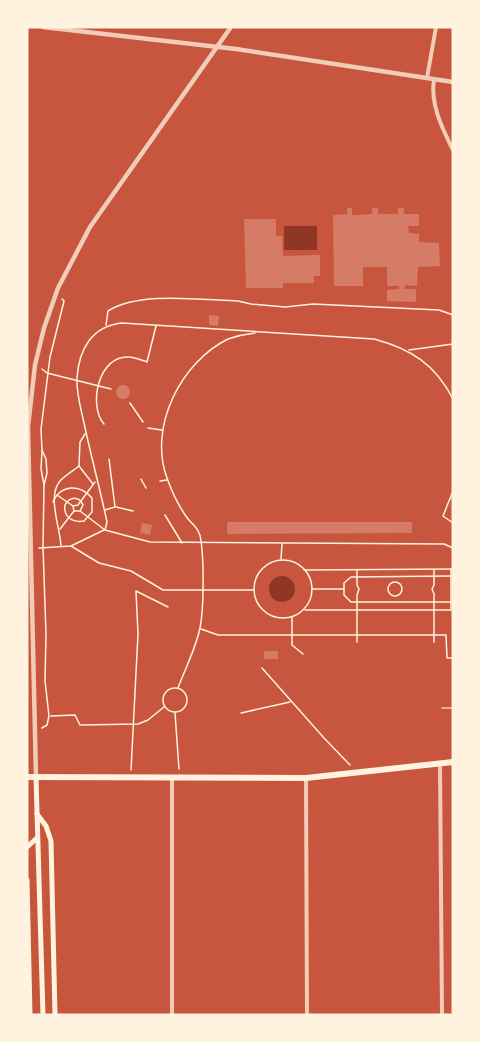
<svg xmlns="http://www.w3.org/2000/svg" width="480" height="1042" viewBox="0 0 480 1042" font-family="'Space Grotesk',sans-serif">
<rect width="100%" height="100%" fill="#c8553d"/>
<g fill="#8f3625">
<rect x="284" y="226" width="33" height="24"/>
<circle cx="282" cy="589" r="13"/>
</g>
<g fill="#d67c66">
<polygon points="347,208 352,208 352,215 372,214 372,208 378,208 378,214 398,214 398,208 404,208 404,214 419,214 419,226 408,226 409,233 419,234 419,242 439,243 440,266 418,267 417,286 405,285 405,289 416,289 416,302 387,301 387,290 399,289 399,286 387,286 387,267 363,267 363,286 334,286 333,215 347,214"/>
<polygon points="244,219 276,219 276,236 282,236 283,256 320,255 320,276 314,276 314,283 283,283 283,288 246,288"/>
<polygon points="209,315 219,316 218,326 209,325"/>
<circle cx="123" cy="392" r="7"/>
<polygon points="227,522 412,522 412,533 227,534"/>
<polygon points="142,523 152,525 150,535 140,533"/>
<rect x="264" y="651" width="14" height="8"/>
</g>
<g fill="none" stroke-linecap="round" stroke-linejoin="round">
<g stroke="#fff3e0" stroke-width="1.5">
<path d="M106,325l2,-14c31,-20 93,-11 130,-10l13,3 34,3 28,-3 126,6 14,5"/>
<polyline points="409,350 453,344"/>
<polyline points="42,369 47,373 111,389"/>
<polyline points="130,403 143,422"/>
<path d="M104,424c-16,-18 -6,-69 25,-67 5,0 12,3 18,5l9,-36"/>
<polyline points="148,428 162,430"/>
<polyline points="42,451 41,469 44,485"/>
<polyline points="79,466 93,484"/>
<polyline points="141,479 146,488"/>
<polyline points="160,481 167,480"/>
<polyline points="453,491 443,516 453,523"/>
<polyline points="57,495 73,506"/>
<path d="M53,502c8,-18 27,-18 39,-4v14l-8,9c-11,2 -21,-4 -19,-16 5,-9 14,-9 18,0l-3,6h-6"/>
<polyline points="116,507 133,511"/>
<polyline points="105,510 115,507 109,459"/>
<polyline points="80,511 105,530 150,542 444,544 453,548"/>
<polyline points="165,515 182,543"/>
<polyline points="60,529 74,511 73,506 78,505 95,482"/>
<path d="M105,530l2,-8c-7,-33 -16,-66 -23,-99 -3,-14 -8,-31 -7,-45 2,-29 15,-52 45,-55l252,16c37,10 61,25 79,60"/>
<path d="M61,546c-1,-19 -14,-50 -1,-65 5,-6 13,-10 19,-15l1,-24 5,-8"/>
<polyline points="71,546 99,563 131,571 163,590 254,590"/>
<polyline points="39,548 71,546 104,530"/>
<polyline points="281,559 282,544"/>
<circle cx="283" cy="589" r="29"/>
<polyline points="451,569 451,609"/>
<polyline points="304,570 453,569"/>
<polyline points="357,570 357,585 359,589 357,595 357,642"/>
<polyline points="434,570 434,585 432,589 434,594 434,642"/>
<polyline points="451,576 351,577 344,583 344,595 351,602 451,602"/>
<circle cx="395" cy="589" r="7"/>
<polyline points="312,589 344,589"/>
<polyline points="305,610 453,610"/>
<polyline points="292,617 292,645 303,654"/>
<polyline points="201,629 218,635 446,635 447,658 453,658"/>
<polyline points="262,668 324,738 350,765"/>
<circle cx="175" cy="700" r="12"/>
<path d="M178,688c7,-19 18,-40 22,-60 4,-20 4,-67 1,-87 -1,-11 -6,-14 -13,-22 -9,-12 -16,-27 -21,-41 -19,-51 14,-116 61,-139 9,-3 18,-5 27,-6"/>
<polyline points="175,713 179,769"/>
<polyline points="241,713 290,702"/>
<polyline points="51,716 75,715 80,725 138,724 148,720 164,707"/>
<polyline points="42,728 47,725 49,716 45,681 46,634 43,547 44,485 47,473 46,459 42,450 41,429 50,357 64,301 62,299"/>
<polyline points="131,770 138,634 136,591 168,607"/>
</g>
<polyline stroke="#f1ccb7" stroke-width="1.5" points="442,708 453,708"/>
<g stroke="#f1ccb7" stroke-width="4">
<polyline points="427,78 436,27"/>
<path d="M434,79c-4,25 8,49 19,71"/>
<polyline points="440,764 442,1015"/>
<polyline points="172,778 172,1015"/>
<polyline points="306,778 307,1015"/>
</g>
<g stroke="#f1ccb7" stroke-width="4.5">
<polyline points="43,27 236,49 453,82"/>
<polyline points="36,777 28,427 35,365 44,328 58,288 90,227 231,27"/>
</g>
<g stroke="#fff3e0" stroke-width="5">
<polyline points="36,777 43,1015"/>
<polyline points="37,814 46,826 51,841 55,1015"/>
<polyline points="27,847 37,838"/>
<polyline points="27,880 30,1015"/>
</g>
<polyline stroke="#fff3e0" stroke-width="6" points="27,777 306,778 453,762"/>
</g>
<rect width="480" height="1042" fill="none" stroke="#fff3e0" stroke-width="57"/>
</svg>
